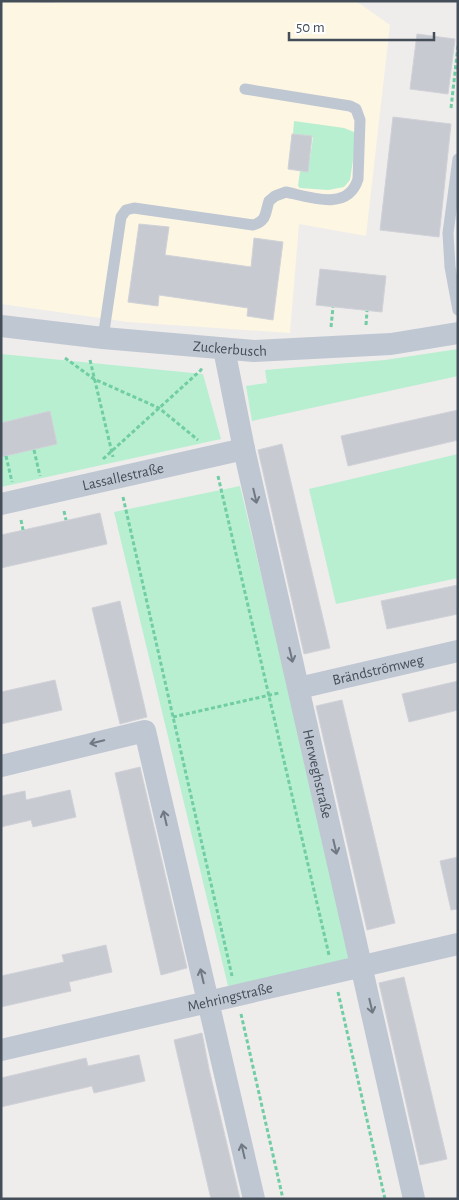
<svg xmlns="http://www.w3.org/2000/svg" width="459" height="1200" viewBox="0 0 459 1200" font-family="'Alegreya Sans',sans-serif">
<rect width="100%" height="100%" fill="#efecec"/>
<polygon fill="#fcf6e3" points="1,1 54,3 55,1 356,1 390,25 366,236 299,224 290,333 128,322 1,304"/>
<g fill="#b8efd0">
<polygon points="294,121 344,128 354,132 356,140 350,180 344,187 328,190 300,188 298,186 300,171 308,172 313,137 293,134"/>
<polygon points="458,349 458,376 252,421 246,386 267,383 265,370 385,360"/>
<polygon points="1,354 203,374 221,439 1,487 1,457 57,444 50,411 1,423"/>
<polygon points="458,454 458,578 336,604 309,489"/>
<polygon points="240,486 353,960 228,986 114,512"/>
</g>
<g fill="#c8cad2" stroke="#d0d2d8">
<polygon points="417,34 455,39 448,94 410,89"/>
<polygon points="393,117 451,124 439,237 380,230"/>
<polygon points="292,134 312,136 308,172 288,169"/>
<polygon points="139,224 169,227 165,255 251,267 254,238 283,242 273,320 247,316 248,308 159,295 158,306 128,302"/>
<polygon points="320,269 386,276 382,312 316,305"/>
<polygon points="458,410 458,440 348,466 341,436"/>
<polygon points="50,411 57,444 1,457 1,423"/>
<polygon points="282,444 330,648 304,654 258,450"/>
<polygon points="100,513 107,544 1,568 1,535"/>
<polygon points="458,585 458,614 387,629 381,601"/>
<polygon points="120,601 147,717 120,724 92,608"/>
<polygon points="55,680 62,710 1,724 1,692"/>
<polygon points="458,681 458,710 409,722 402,694"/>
<polygon points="342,700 395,923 367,930 316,706"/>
<polygon points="140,767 187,968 161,975 115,773"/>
<polygon points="70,790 76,817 33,827 31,820 1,827 1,796 25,791 26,800"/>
<polygon points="458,857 458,909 451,910 440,861"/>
<polygon points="106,945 112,972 69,982 71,991 1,1007 1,976 64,962 62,955"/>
<polygon points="404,977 447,1159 420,1165 379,983"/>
<polygon points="202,1033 209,1069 240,1199 211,1199 174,1040"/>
<polygon points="139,1055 145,1081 94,1093 92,1086 1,1107 1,1078 86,1058 88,1066"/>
</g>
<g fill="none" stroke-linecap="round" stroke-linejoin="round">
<g stroke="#70cda4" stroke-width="3" stroke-dasharray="4 2.5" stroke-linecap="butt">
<polyline points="451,108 458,46"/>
<polyline points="366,325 367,311"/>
<polyline points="331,327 333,307"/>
<polyline points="65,358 94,379 159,408 198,440"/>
<polyline points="90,360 113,457"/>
<polyline points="34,450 40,476"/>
<polyline points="6,456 12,482"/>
<polyline points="103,459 201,370 202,366"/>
<polyline points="218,476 329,955"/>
<polyline points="123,497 232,976"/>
<polyline points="64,511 66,520"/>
<polyline points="21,520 23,530"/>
<polyline points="173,717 279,693"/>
<polyline points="338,992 385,1199"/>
<polyline points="241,1014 283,1199"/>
</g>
<g stroke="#bfc7d2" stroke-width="11">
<polyline points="458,159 448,233 450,267 458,310"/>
<path d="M103,338l18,-121 5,-7 8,-2 119,17c14,-4 12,-12 16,-24l6,-5 11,-4c24,5 62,20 72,-13l2,-59 -4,-11 -6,-3 -105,-17"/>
</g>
<g stroke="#bfc7d2" stroke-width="22">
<path id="s1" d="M1,326l102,12 151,13 137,-7 67,-11"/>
<path id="s2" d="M224,349l20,100 170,750"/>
<path id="s3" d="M1,504l243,-55"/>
<path id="s4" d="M299,688l159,-37"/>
<polyline points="1,766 145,731 254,1199"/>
<path id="s5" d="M1,1050l457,-106"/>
</g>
</g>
<defs><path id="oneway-shaft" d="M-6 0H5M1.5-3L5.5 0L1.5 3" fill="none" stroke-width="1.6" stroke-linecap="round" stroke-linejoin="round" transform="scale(1.25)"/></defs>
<g stroke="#6f7883">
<use href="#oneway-shaft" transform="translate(255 496) rotate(77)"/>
<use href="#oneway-shaft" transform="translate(291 655) rotate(77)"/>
<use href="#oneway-shaft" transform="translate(97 742) rotate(166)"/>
<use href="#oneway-shaft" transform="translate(165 818) rotate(-103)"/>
<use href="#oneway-shaft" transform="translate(335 847) rotate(77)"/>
<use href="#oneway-shaft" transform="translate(202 976) rotate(-103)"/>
<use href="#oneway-shaft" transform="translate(371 1006) rotate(77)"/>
<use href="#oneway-shaft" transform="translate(243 1151) rotate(-103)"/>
</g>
<g text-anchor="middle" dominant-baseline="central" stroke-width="4.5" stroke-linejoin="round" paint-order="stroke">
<g font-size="15" fill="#444e59" stroke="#fff">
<text stroke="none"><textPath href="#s1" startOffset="230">Zuckerbusch</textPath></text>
<text stroke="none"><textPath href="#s3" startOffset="125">Lassallestraße</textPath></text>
<text stroke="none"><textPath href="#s4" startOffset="81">Brändströmweg</textPath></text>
<text stroke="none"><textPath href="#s2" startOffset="435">Herweghstraße</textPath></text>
<text stroke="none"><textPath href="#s5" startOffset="235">Mehringstraße</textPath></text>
</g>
</g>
<rect width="459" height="1200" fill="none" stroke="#444e59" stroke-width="5"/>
<path d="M289 32v8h145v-8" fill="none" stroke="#444e59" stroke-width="2.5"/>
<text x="296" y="32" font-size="15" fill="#444e59" stroke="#ffffff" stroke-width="4" paint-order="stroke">50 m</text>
</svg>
